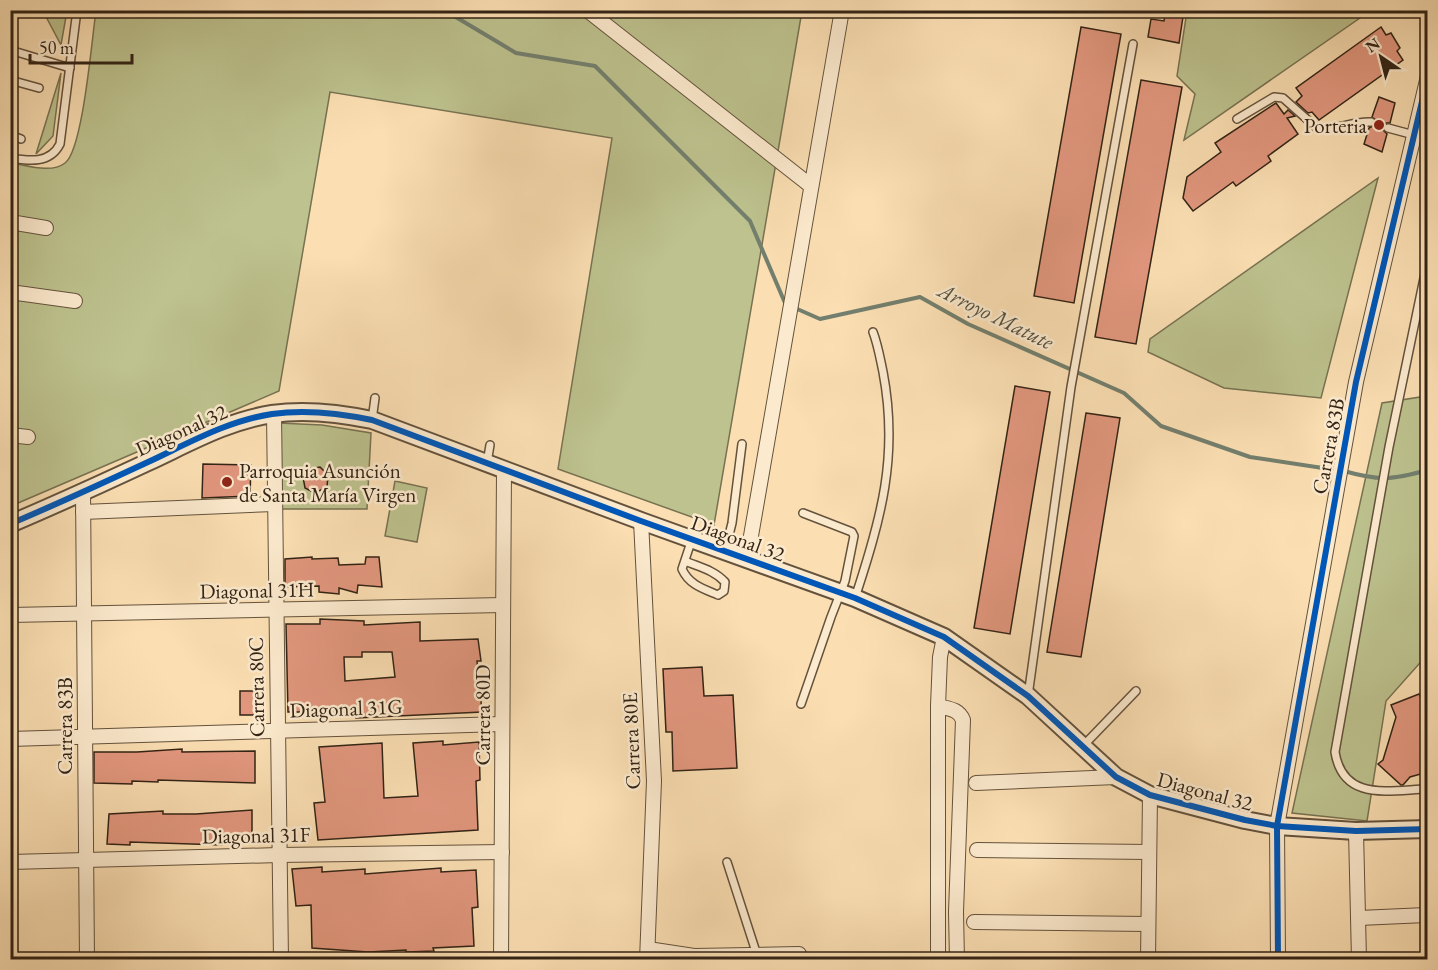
<svg xmlns="http://www.w3.org/2000/svg" width="1438" height="970" viewBox="0 0 1438 970" font-family="'EB Garamond',serif">
<rect width="100%" height="100%" fill="#fbdfb3"/>
<filter id="stains"><feTurbulence type="fractalNoise" baseFrequency=".00333" numOctaves="4"/><feColorMatrix values="0 0 0 0 .2 0 0 0 0 .09 0 0 0 0 .02 0 0 0 .5 -.17"/></filter>
<radialGradient id="worn" r=".72"><stop offset=".6" stop-color="#630" stop-opacity="0"/><stop offset="1" stop-color="#630" stop-opacity=".3"/></radialGradient>
<g fill="#bdc28e" stroke="#787252" stroke-width="1.5">
<polygon points="43,11 67,11 61,45"/>
<path d="M96,11h706l-88,514 -156,-56 54,-331 -282,-46 -51,299 -268,115v-343c15,2 40,11 54,0 18,-13 27,-126 31,-152z"/>
<polygon points="1187,11 1187,10 1370,11 1184,140 1195,94 1177,76"/>
<polygon points="61,73 53,136 36,154"/>
<polygon points="1378,178 1321,398 1224,388 1148,352 1150,339"/>
<polygon points="1427,396 1427,655 1386,701 1367,821 1292,813 1382,403"/>
<polygon points="278,423 322,425 371,433 367,509 278,509"/>
<polygon points="395,481 427,488 417,542 385,536"/>
</g>
<g fill="none" stroke-linecap="round" stroke-linejoin="round">
<g stroke="#737f6e" stroke-width="4">
<polyline points="444,10 516,53 595,66 750,221 785,303 788,304"/>
<polyline points="795,308 820,319 920,297 968,324 1124,393 1161,426 1250,457 1336,470"/>
<path d="M1344,471c35,10 48,9 84,-1"/>
</g>
</g>
<g fill="#e2977e" stroke="#322315" stroke-width="1.5" fill-rule="evenodd">
<polygon points="1166,10 1184,10 1179,43 1148,37 1151,19 1164,21"/>
<polygon points="1081,27 1121,34 1074,303 1034,296"/>
<polygon points="1381,27 1386,35 1391,33 1400,48 1397,51 1403,60 1319,120 1312,112 1308,113 1296,102 1302,96 1296,88"/>
<polygon points="1141,80 1182,87 1136,344 1095,337"/>
<polygon points="1379,97 1395,103 1390,123 1386,123 1383,126 1383,130 1387,134 1382,152 1364,144 1369,128 1376,124 1376,120 1372,117"/>
<polygon points="1276,103 1284,114 1288,110 1295,116 1287,118 1298,134 1268,156 1271,161 1236,186 1233,182 1193,211 1183,198 1187,177 1221,152 1215,143"/>
<polygon points="1015,386 1050,392 1010,634 974,628"/>
<polygon points="1086,413 1120,418 1081,657 1047,652"/>
<polygon points="203,464 251,465 250,496 202,498"/>
<polygon points="320,467 328,475 327,487 315,493 305,488 303,477 309,469"/>
<polygon points="312,557 312,559 338,558 339,565 365,564 366,557 379,557 382,587 358,585 357,593 339,588 339,594 319,592 319,586 285,587 285,559"/>
<path d="M320,619l44,2v4l56,-3v19l58,-2 3,22h-4l5,51 -126,6v-4l-37,2 -1,-4h-30l-2,-88h34zM362,652h30l3,25 -50,4 -1,-24h18z"/>
<polygon points="702,667 704,696 733,695 737,768 673,771 672,732 666,732 663,669"/>
<polygon points="240,691 257,691 258,715 240,715"/>
<polygon points="1419,694 1425,706 1428,706 1428,772 1410,777 1403,785 1401,785 1378,764 1383,760 1396,717 1391,705"/>
<polygon points="443,741 443,745 479,742 480,780 476,781 478,830 318,840 314,803 325,802 319,747 382,743 384,798 418,796 413,743"/>
<polygon points="182,749 182,752 255,751 255,783 158,780 158,782 132,781 132,784 94,783 94,752 137,752"/>
<polygon points="252,810 252,842 222,841 222,845 130,842 130,845 107,844 109,814 163,811 163,814 196,814"/>
<polygon points="322,867 322,872 365,869 365,874 441,868 441,872 476,870 478,907 472,908 474,946 433,948 434,951 406,952 406,950 368,952 312,948 311,905 296,906 292,869"/>
</g>
<g fill="none" stroke-linecap="round" stroke-linejoin="round">
<g stroke="#64523c" stroke-width="10">
<g id="service">
<polyline points="10,50 70,68"/>
<polyline points="10,80 39,88"/>
<path d="M1237,119l37,-22 9,1 35,31c18,1 35,-8 53,-7"/>
<polyline points="1388,128 1414,135"/>
<polyline points="10,135 21,139"/>
<path d="M10,158c19,3 40,6 50,-14l17,-134"/>
<path d="M1428,259l-39,188 -54,305c8,50 54,38 93,37"/>
<polyline points="372,420 375,398"/>
<polyline points="487,463 490,445"/>
<polyline points="725,551 732,523 742,444"/>
<path d="M685,561c14,6 29,9 40,21l-1,9 -6,4c-14,-6 -29,-10 -36,-26l10,-30"/>
<path d="M855,598c26,-79 44,-142 28,-226 -3,-14 -5,-27 -10,-40"/>
<polyline points="1028,696 1071,387 1133,44"/>
<polyline points="801,704 831,617 845,581 854,536 852,532 803,513"/>
<polyline points="1083,746 1136,691"/>
<polyline points="727,862 757,955"/>
</g>
</g>
<g stroke="#64523c" stroke-width="16">
<g id="minor">
<polyline points="587,10 811,186"/>
<polyline points="10,222 46,228"/>
<polyline points="10,292 75,301"/>
<polyline points="274,414 281,960"/>
<polyline points="10,435 28,437"/>
<polyline points="83,492 87,960"/>
<polyline points="83,512 274,504"/>
<polyline points="641,521 654,781 647,960"/>
<polyline points="747,559 842,10"/>
<polyline points="10,615 503,605"/>
<path d="M938,706c11,3 21,3 25,14l-7,192 1,48"/>
<polyline points="10,739 502,724"/>
<polyline points="976,783 1116,777"/>
<polyline points="1356,831 1359,960"/>
<polyline points="977,850 1149,852"/>
<polyline points="10,862 279,855 502,852"/>
<polyline points="1359,918 1426,915"/>
<polyline points="974,922 1148,924"/>
<polyline points="648,949 694,956 799,954"/>
<polyline points="501,960 504,470"/>
<polyline points="938,960 938,706 940,657 944,637"/>
<polyline points="1148,960 1150,795"/>
<polyline points="1278,960 1277,826 1356,382 1428,76"/>
</g>
</g>
<g stroke="#64523c" stroke-width="20">
<path id="tertiary" d="M10,524c47,-20 93,-41 138,-62 41,-19 79,-41 124,-48 34,-5 67,-1 100,6l269,101 214,77 89,39 84,59 88,81 34,18 95,25 32,6 79,5 72,-2"/>
</g>
<use href="#service" stroke="#fceace" stroke-width="7"/>
<use href="#minor" stroke="#fceace" stroke-width="14"/>
<use href="#tertiary" stroke="#fceace" stroke-width="16"/>
<g stroke="#fceace" stroke-width="10">
<g id="cycleway">
<path d="M10,524c47,-20 93,-41 138,-62 41,-19 79,-41 124,-48 34,-5 67,-1 100,6l269,101 214,77 89,39 84,59 88,81 34,18 95,25 32,6 79,5 72,-2"/>
<polyline points="1278,960 1277,826 1356,382 1428,76"/>
</g>
</g>
<use href="#cycleway" stroke="#0057b8" stroke-width="6"/>
</g>
<g fill="#8f2418" stroke="#fceace" stroke-width="2">
<circle cx="1379" cy="125" r="6"/>
<circle cx="227" cy="482" r="6"/>
</g>
<g text-anchor="middle" dominant-baseline="central" stroke-width="5" stroke-linejoin="round" paint-order="stroke">
<g font-size="21" fill="#322315" stroke="#fceace" text-anchor="end">
<text x="1367" y="125">Porteria</text>
<text x="239" y="470" text-anchor="start">Parroquia Asunción<tspan x="239" dy="24">de Santa María Virgen</tspan></text>
</g>
<g font-size="21" fill="#322315" stroke="#fceace">
<text transform="translate(181 430) rotate(-24)">Diagonal 32</text>
<text transform="translate(1328 446) rotate(-79)">Carrera 83B</text>
<text transform="translate(738 538) rotate(20)">Diagonal 32</text>
<text transform="translate(257 590) rotate(-1)">Diagonal 31H</text>
<text transform="translate(256 687) rotate(-91)">Carrera 80C</text>
<text transform="translate(346 708) rotate(-2)">Diagonal 31G</text>
<text transform="translate(482 715) rotate(-90)">Carrera 80D</text>
<text transform="translate(64 726) rotate(-90)">Carrera 83B</text>
<text transform="translate(631 741) rotate(-92)">Carrera 80E</text>
<text transform="translate(1205 791) rotate(15)">Diagonal 32</text>
<text transform="translate(256 835) rotate(-1)">Diagonal 31F</text>
</g>
<g font-size="22" font-style="italic" fill="#535141" stroke="#fceace">
<text transform="translate(996 316) rotate(26)">Arroyo Matute</text>
</g>
</g>
<rect width="1438" height="970" fill="none" stroke="#fbdfb3" stroke-width="36"/>
<rect x="12" y="12" width="1414" height="946" fill="none" stroke="#322315" stroke-width="3"/>
<rect x="18" y="18" width="1402" height="934" fill="none" stroke="#322315" stroke-width="1.5"/>
<g transform="translate(1381 57) rotate(325)" stroke="#fceace" stroke-width="4.5" paint-order="stroke">
<path d="M0-4.5L10 22L0 15L-10 22Z" fill="#322315"/>
<text y="-9" font-size="16" font-weight="bold" text-anchor="middle" fill="#322315">N</text>
</g>
<path d="M30 54v9h102v-9" fill="none" stroke="#322315" stroke-width="3"/>
<text x="39" y="54" font-size="18" fill="#322315" stroke="#fceace" stroke-width="4.5" paint-order="stroke">50 m</text>
<rect width="100%" height="100%" filter="url(#stains)"/>
<rect width="100%" height="100%" fill="url(#worn)"/>
</svg>
